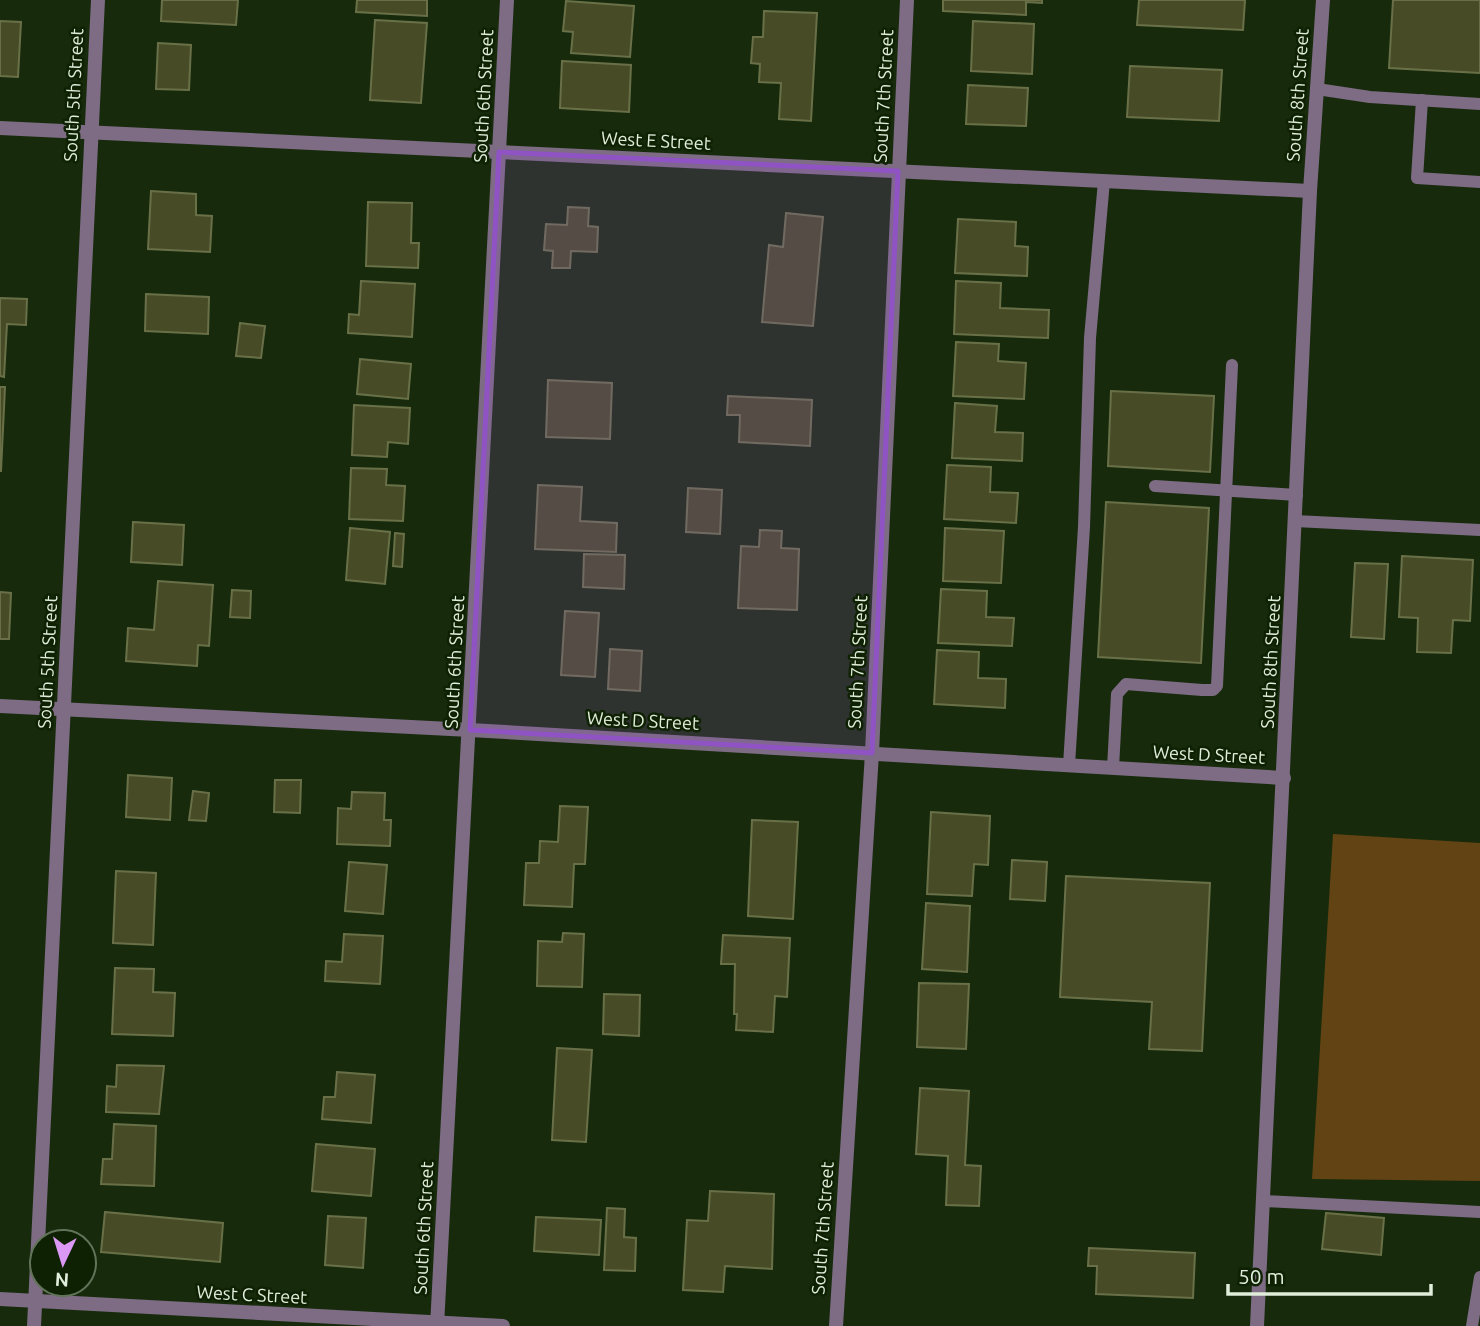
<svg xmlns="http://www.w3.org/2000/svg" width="1480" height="1326" viewBox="0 0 1480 1326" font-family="Ubuntu,sans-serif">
<rect width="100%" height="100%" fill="#172b0c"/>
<polygon fill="#614314" points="1333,834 1480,843 1480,1181 1312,1179"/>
<g fill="#474c26" stroke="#697048" stroke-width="2">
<polygon points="162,0 238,0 236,25 161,21"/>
<polygon points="357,0 427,0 427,16 356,12"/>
<polygon points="943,0 1042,0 1042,3 1026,2 1026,15 943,11"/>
<polygon points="1139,0 1245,0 1243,30 1137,25"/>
<polygon points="1393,0 1480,0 1480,73 1389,68"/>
<polygon points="566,1 634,6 630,57 571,53 573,32 563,31"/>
<polygon points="764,11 817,13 811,121 779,119 781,83 759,82 760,64 751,63 753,37 763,37"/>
<polygon points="375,20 427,23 421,103 370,100"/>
<polygon points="0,21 21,22 18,77 0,76"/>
<polygon points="973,21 1034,24 1032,74 971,71"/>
<polygon points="158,43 191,45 189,90 156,89"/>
<polygon points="562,61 631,65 629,112 560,108"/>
<polygon points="1130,66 1222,70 1219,121 1127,117"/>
<polygon points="968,85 1028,88 1026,126 966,124"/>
<polygon points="151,191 196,194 196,215 212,216 210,252 148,249"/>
<polygon points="368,202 412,203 411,243 419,243 418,268 366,266"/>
<polygon points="568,207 589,208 588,226 598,227 597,252 571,251 570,268 552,268 553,251 544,250 546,224 567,225"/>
<polygon points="786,213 823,217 813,326 762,322 769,245 783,247"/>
<polygon points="958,219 1016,222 1015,246 1028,247 1027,276 955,273"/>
<polygon points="361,281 415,284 412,337 348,333 349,314 359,315"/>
<polygon points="956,281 1001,283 1000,308 1049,310 1048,338 954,334"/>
<polygon points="146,294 209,297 208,334 145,331"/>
<polygon points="0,298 27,299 26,325 7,324 4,377 0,376"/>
<polygon points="240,323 265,326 261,358 236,356"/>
<polygon points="956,342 999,344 998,361 1026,363 1024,399 953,396"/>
<polygon points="360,359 411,364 408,399 357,394"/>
<polygon points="548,380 612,383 610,439 546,437"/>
<polygon points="0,387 5,387 1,471 0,471"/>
<polygon points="1111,391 1214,396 1210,472 1108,466"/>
<polygon points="728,396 812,400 810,446 739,442 740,415 727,415"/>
<polygon points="955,403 997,406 995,432 1023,433 1022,461 952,458"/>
<polygon points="354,405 410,408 408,444 388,442 387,457 352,455"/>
<polygon points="947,465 991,467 990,492 1018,493 1016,523 944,519"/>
<polygon points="351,468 387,469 386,485 405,486 403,521 349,519"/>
<polygon points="538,485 582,487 580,521 617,523 616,552 535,549"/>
<polygon points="688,488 722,490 720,534 686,532"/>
<polygon points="1106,502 1209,508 1201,663 1098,657"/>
<polygon points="133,522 184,525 182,565 131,562"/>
<polygon points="350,528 390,532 385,584 346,580"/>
<polygon points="945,528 1004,531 1001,583 943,581"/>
<polygon points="760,530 782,531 781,548 799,549 797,610 738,608 741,546 759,547"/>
<polygon points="395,533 404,534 402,567 393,566"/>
<polygon points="584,554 625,555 624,589 583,587"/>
<polygon points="1402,556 1473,560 1470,621 1453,620 1451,653 1417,652 1418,618 1399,617"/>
<polygon points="1355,563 1388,564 1384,639 1351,637"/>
<polygon points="158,581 213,585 209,646 198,645 197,666 126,661 128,628 154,630"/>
<polygon points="941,589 987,591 986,617 1014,618 1012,646 938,643"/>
<polygon points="232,590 251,591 250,618 230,617"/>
<polygon points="0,592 11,593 9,639 0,639"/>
<polygon points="565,611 599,613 595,677 561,675"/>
<polygon points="610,649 642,651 640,691 608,689"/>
<polygon points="937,650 979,652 978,678 1006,679 1005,708 934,704"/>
<polygon points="128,775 172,778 170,820 126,817"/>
<polygon points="275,780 301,780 300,813 274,812"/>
<polygon points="193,791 209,793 206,821 189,820"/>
<polygon points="352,792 385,793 384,820 391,820 390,846 337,844 338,808 351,809"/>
<polygon points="560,806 588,807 585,864 574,864 572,907 524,905 526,863 539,863 540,841 558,842"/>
<polygon points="931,812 990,816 988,865 974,864 972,896 927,894"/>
<polygon points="752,820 798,822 793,919 748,916"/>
<polygon points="1012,860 1047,862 1045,901 1010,899"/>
<polygon points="349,862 387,865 383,914 345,911"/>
<polygon points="116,871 156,873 153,945 113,943"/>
<polygon points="1066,876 1210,883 1202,1051 1149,1049 1152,1002 1060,997"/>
<polygon points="926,903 970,906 967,972 922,969"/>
<polygon points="563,933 584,934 582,987 537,986 538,941 562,942"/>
<polygon points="344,934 383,936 380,984 325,981 326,961 342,962"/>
<polygon points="723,935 790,938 787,997 775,996 773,1032 736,1030 737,1014 734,1014 735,964 721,964"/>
<polygon points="115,968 154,969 153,992 175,993 173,1036 112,1034"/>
<polygon points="919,983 969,984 966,1049 917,1047"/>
<polygon points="604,994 640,995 639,1036 603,1034"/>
<polygon points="557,1048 592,1050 586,1142 552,1140"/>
<polygon points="117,1065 164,1066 159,1114 106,1112 107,1086 116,1087"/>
<polygon points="337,1072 375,1075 371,1123 322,1119 324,1097 335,1097"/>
<polygon points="920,1088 969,1091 965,1165 981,1166 979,1206 946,1205 948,1156 916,1154"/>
<polygon points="114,1124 156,1126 154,1186 101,1184 103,1159 112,1159"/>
<polygon points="316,1144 375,1149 371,1196 312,1191"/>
<polygon points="710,1191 774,1194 772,1269 725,1266 723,1292 683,1290 687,1220 708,1221"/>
<polygon points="607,1208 625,1209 624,1237 636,1238 635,1271 604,1270"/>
<polygon points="105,1212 223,1223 220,1262 101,1252"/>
<polygon points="1326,1213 1384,1218 1381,1255 1322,1249"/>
<polygon points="328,1216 366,1218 363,1268 325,1265"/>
<polygon points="536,1217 601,1220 599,1255 534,1251"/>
<polygon points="1089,1248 1195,1253 1193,1298 1096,1294 1097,1266 1088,1266"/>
</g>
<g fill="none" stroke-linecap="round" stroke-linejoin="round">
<g stroke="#7d6c84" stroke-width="12">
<polyline points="1317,89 1370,97 1480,104"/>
<polyline points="1422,100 1417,178 1480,182"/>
<polyline points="1155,486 1297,495"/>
<polyline points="1295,521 1480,530"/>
<polyline points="1069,765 1084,527 1090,338 1104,181"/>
<polyline points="1113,768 1117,694 1126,684 1202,690 1213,690 1217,686 1232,365"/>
<polyline points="1263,1201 1480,1212"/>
<polyline points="1472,1326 1480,1277"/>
</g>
<g stroke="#7d6c84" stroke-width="14">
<polyline points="0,128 1310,191"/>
<polyline points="0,706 470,730 1284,778"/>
<polyline points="0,1299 503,1326"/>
<polyline points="34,1326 98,0"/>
<polyline points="437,1326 507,0"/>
<polyline points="836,1326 872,753 907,0"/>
<polyline points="1257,1326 1310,191 1323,0"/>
</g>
</g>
<path fill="#8f53c4" fill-opacity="0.2" stroke="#8f53c4" stroke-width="5" stroke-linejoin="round" d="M499,152l399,19 -26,582 -402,-23z"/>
<g text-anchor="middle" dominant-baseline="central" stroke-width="5" stroke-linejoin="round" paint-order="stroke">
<g font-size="18" fill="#e0edda" stroke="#0e2103">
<text transform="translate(73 95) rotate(-87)">South 5th Street</text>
<text transform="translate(1297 95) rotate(-86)">South 8th Street</text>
<text transform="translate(483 96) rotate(-87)">South 6th Street</text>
<text transform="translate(883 96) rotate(-87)">South 7th Street</text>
<text transform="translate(656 140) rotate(3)">West E Street</text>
<text transform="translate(47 662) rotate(-87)">South 5th Street</text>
<text transform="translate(454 662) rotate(-87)">South 6th Street</text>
<text transform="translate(857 662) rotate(-87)">South 7th Street</text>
<text transform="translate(1270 662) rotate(-87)">South 8th Street</text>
<text transform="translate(643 720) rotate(3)">West D Street</text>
<text transform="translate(1209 754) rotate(3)">West D Street</text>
<text transform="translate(423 1228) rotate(-87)">South 6th Street</text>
<text transform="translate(822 1228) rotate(-86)">South 7th Street</text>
<text transform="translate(252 1294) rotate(3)">West C Street</text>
</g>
</g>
<g transform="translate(63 1263) rotate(184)"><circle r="33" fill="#0e2103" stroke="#627359" stroke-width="2"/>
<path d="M0-5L12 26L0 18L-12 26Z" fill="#db99f5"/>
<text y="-10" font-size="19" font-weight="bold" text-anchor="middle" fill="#e0edda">N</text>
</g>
<path d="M1228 1284v10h203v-10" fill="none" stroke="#e0edda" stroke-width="3.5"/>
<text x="1238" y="1284" font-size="21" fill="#e0edda" stroke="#0e2103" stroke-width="5" paint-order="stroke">50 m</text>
</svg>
